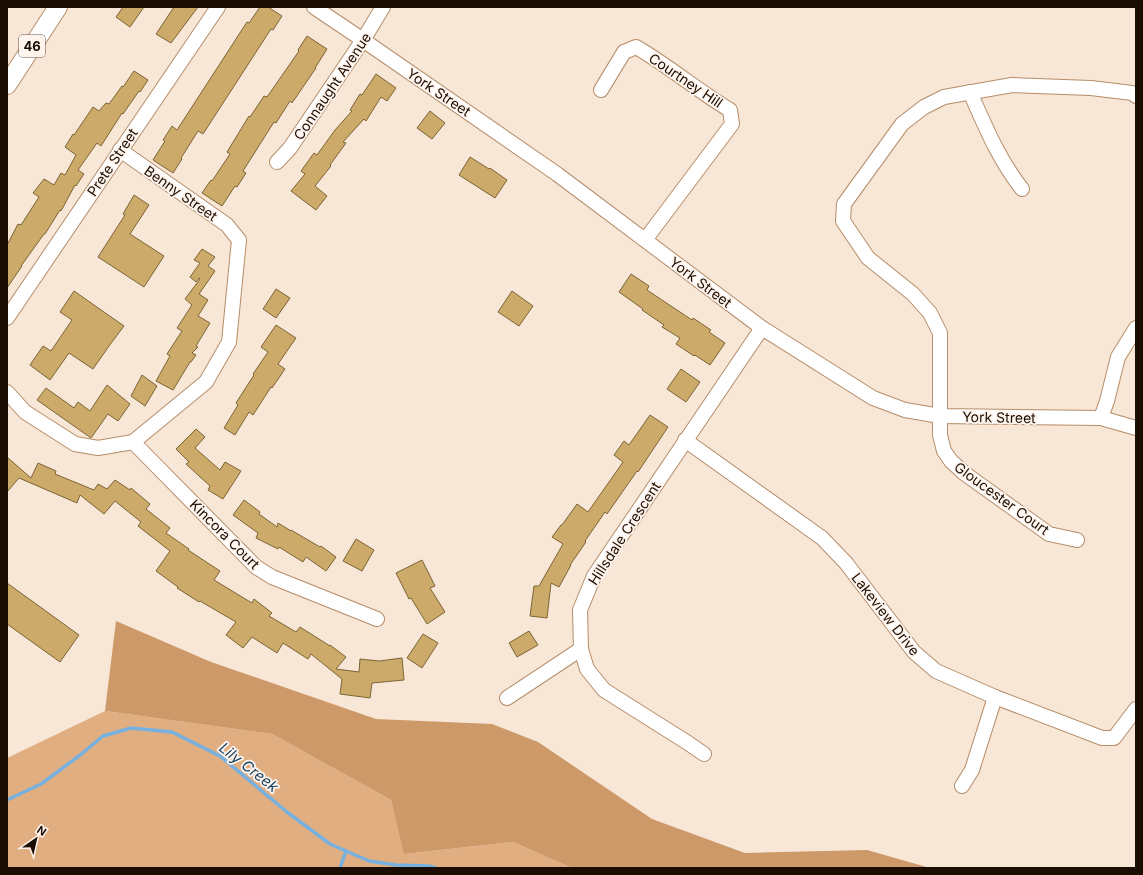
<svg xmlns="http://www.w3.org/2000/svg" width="1143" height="875" viewBox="0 0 1143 875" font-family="Inter,sans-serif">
<rect width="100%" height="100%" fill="#f8e6d7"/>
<polygon fill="#e0ae81" points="105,711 272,734 391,800 405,854 513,842 572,868 7,868 7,758"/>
<polygon fill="#cd9968" points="116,621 211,662 376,719 492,724 538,742 652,819 745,853 867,850 930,868 572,868 513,842 404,854 391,800 272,734 105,711"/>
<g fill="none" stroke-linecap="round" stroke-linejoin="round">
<g stroke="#77b1e0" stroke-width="3.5">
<polyline points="7,800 41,784 79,756 103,736 131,728 172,732 220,756 287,812 330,844 369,861 396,865 429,866 436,868"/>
<polyline points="340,868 346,851"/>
</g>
</g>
<g fill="#cbaa6a" stroke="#7c6435">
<polygon points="123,7 144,7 130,27 116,17"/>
<polygon points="174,7 198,7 171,43 156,34"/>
<polygon points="260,7 268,7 282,16 273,30 271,29 203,134 198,131 181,158 182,159 173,173 153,160 165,141 163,140 172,126 177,130 247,22 249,23"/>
<polygon points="307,36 327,49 315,68 316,68 292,103 290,101 276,123 274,122 243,171 246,173 237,187 235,186 222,206 202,193 211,180 212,181 230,154 227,152 249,116 250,117 264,96 267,97 299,51 298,50"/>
<polygon points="134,71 148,80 140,92 139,91 123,114 122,113 101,146 97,143 78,170 84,174 76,186 75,185 61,211 60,210 45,234 44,234 21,266 22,266 7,288 7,245 18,224 21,225 39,197 33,193 44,179 54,185 61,173 65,175 76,155 65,147 73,134 74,135 93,107 99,111 106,103 109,104 122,86 123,87"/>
<polygon points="376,74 396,88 387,101 381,97 366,121 364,119 343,142 346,143 330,165 331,166 315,186 327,196 316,210 291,191 305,174 301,171 314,153 317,155 335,130 352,111 350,110 360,94 362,95"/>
<polygon points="430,111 445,123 432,139 417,128"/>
<polygon points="470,157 489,169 490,168 507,180 495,198 459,175"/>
<polygon points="134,195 149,205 130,234 164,256 144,287 98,257 125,215 123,214"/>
<polygon points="202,249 215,257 208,266 215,271 199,294 208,300 198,316 210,323 196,346 198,347 192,353 196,355 191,362 190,362 173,390 156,381 170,356 167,354 182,331 177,328 192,305 185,299 200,279 199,278 196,282 190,277 200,263 194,260"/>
<polygon points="631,274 649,286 647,290 692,320 693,318 711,330 709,332 725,343 710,365 695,355 694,356 676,344 680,338 662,327 664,325 642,310 643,309 619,292"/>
<polygon points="276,289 290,298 276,318 263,309"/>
<polygon points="74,291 124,326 109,346 93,369 69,353 50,380 30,365 43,346 51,351 72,320 60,312"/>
<polygon points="512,291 533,306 519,326 498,312"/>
<polygon points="276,325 296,338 278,364 285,369 272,388 271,387 253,415 249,412 235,435 224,428 238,405 236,403 254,375 253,374 268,352 261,347"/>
<polygon points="681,369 700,382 686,402 667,389"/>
<polygon points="142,375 157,386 145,406 131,396"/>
<polygon points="107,385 130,404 118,421 108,414 91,438 37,400 46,388 74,408 78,402 90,411"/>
<polygon points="650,415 668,427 638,472 637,471 607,514 605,512 585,541 586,542 570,565 571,565 559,587 551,583 547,618 530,616 534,586 539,586 563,544 552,537 561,525 562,525 577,504 588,512 623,462 614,455 624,441 629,445"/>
<polygon points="196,429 205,437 195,448 220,470 225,462 241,471 223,499 208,490 210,486 186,464 189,462 176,449"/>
<polygon points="7,457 31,478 38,463 56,471 55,474 94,490 98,484 107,489 115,480 130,490 131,488 150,504 146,509 170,528 166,533 189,549 188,550 220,571 214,580 252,603 254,599 272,613 269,616 296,632 300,627 330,646 330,645 346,657 336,669 359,672 360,659 379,661 402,658 404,680 372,683 370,698 340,694 342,679 311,654 308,659 283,643 277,653 252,637 243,648 226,635 236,622 200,601 199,602 177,588 178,587 156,571 170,551 138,526 141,522 115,501 104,514 80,495 77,503 19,478 7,492"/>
<polygon points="244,500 260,512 259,514 277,527 278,523 291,531 291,530 320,547 321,546 336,557 326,571 306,557 303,562 279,547 278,549 256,538 258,533 233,515"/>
<polygon points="356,539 374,550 362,571 343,561"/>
<polygon points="422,560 435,586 430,588 445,612 427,624 411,598 409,599 396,573"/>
<polygon points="7,583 79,635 60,662 7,624"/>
<polygon points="529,631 538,645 517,657 509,643"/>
<polygon points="423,634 438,643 422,668 407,658"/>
</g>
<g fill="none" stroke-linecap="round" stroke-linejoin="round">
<g stroke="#b68d68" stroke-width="16">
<g id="minor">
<polyline points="314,7 363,40 557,174 762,328 873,398 905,410 940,416 1101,418 1136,428"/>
<path d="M601,90l23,-38 12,-5c33,19 62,44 94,63l2,14 -87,116"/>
<path d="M970,92c15,34 29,68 52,97"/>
<polyline points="277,162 290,148 363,40 383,7"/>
<polyline points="7,318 218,7"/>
<polyline points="7,392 25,412 75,444 98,448 133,442 206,382 229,342 239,240 227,225 120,150"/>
<polyline points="1101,418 1107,401 1118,357 1136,328"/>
<polyline points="685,440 822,538 846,563 914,652 936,671 995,697 1102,738 1114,738 1136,709"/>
<polyline points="133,442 256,567 272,577 377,619"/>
<polyline points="1077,540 1049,534 964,473 951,461 944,451 940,435 940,333 930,313 913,294 868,258 843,221 844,204 902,124 924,107 944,97 1012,85 1091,88 1132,93 1136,96"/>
<polyline points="507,698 581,649"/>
<polyline points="704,754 688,743 604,690 587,669 581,649 580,610 594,576 762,328"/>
<polyline points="962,786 972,770 995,697"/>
</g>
</g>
<g stroke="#b68d68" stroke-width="20">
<polyline id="major" points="7,85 58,7"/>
</g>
<use href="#minor" stroke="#fff" stroke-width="14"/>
<use href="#major" stroke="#fff" stroke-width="18"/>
</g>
<g text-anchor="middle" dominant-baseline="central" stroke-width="3.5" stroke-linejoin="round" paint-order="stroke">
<rect fill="#fff5ee" stroke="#605349" stroke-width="1" x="19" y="35" width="26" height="22" rx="3"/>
<g font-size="13" font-weight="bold" fill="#1c0d02">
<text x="32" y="46">46</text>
</g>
<g font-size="14" fill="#1c0d02" stroke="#fff5ee">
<text transform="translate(686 80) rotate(34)">Courtney Hill</text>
<text transform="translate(332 86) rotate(-56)">Connaught Avenue</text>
<text transform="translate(439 92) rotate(34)">York Street</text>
<text transform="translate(112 162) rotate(-56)">Prete Street</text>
<text transform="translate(181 193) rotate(35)">Benny Street</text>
<text transform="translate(701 282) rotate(37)">York Street</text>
<text transform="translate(999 417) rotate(1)">York Street</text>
<text transform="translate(1002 498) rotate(36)">Gloucester Court</text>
<text transform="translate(624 533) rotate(-57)">Hillsdale Crescent</text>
<text transform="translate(225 534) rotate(45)">Kincora Court</text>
<text transform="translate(886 614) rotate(52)">Lakeview Drive</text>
</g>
<g font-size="15" font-style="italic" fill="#184464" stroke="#fff5ee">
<text transform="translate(249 767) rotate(38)">Lily Creek</text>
</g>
</g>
<rect width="1143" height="875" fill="none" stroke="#1c0d02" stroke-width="16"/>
<g transform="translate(36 839) rotate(34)" stroke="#fff5ee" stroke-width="3" paint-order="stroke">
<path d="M0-3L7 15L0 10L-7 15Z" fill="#1c0d02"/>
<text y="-6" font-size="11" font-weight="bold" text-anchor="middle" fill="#1c0d02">N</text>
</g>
</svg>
